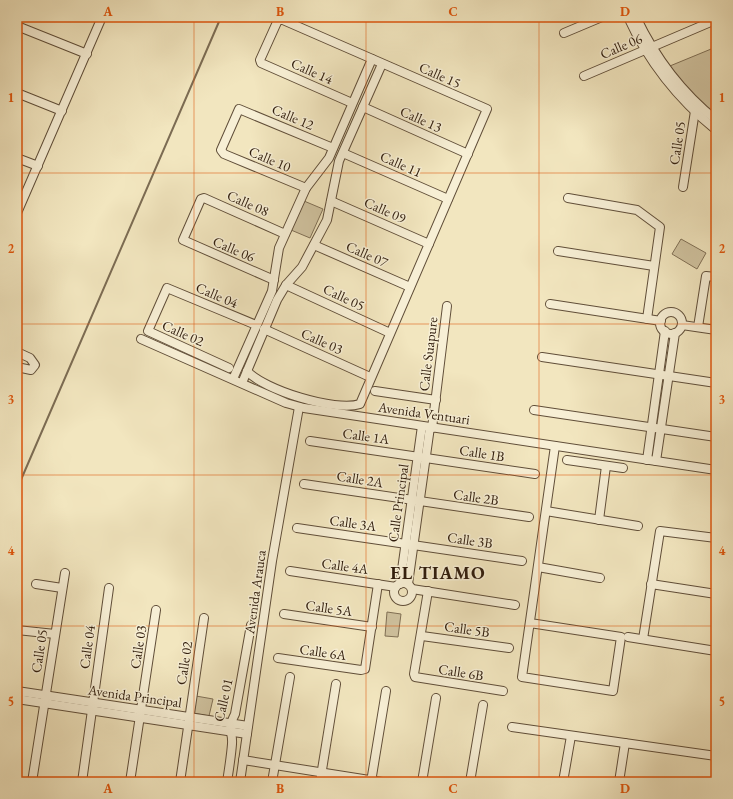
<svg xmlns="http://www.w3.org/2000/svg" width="733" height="799" viewBox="0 0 733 799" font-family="'EB Garamond',serif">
<rect width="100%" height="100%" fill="#f2e6bf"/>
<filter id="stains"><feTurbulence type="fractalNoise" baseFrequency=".005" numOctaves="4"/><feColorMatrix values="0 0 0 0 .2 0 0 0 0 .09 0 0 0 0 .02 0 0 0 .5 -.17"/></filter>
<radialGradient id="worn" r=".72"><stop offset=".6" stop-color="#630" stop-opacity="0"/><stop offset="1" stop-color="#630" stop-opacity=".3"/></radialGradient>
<g fill="#d1c4a1" stroke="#807056">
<polygon points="716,47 716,120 665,68"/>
<polygon points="304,201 323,209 310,238 291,230"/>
<polygon points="681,239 706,253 697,269 672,254"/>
<polygon points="387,612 401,614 398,637 385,636"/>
<polygon points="196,696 213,699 209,716 193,713"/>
</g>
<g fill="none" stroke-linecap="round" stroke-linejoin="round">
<polyline stroke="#7c6c53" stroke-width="2" points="17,489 221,17"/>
<g stroke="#604e39" stroke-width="10">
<g id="street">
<path d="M628,17c20,44 50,82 88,113"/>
<path d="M636,17c19,40 45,75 80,103"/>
<polyline points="17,26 87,54"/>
<polyline points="564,33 602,17"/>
<polyline points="584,76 713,21"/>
<polyline points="17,93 62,111"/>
<polyline points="363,107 468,154"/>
<polyline points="343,153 448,199"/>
<polyline points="17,158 38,166"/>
<polyline points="683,187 695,111 697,109"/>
<polyline points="306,188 224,154 221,150 239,109 333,148"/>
<polyline points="568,198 637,210 660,227 647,319"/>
<polyline points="331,201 429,244"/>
<polyline points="17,213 102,17"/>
<polyline points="314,245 410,287"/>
<polyline points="558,251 654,266"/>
<polyline points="274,280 183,240 201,199 204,198 285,234"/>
<polyline points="286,285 390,333"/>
<polyline points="550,304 661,321"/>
<circle cx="671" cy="323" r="11"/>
<polyline points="682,325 716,330"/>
<polyline points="698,327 706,276 716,277"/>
<polyline points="264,329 370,377"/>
<polyline points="141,339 286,403 304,408 716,470"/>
<polyline points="17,352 30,358 35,365 31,370 17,367"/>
<polyline points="542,357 716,383"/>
<polyline points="229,368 148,331 167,288 256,325"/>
<path d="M247,371c17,19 88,41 113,33l127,-295 -204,-89h-5l-18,40 1,3 91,40"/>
<polyline points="233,379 272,291 279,248 306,188 329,158 372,59"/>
<polyline points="242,383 277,300 286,285 302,267 327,220 339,161 382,64"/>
<polyline points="375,391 436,400"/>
<polyline points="534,410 716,437"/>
<polyline points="432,428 447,306"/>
<polyline points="310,441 535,474"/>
<polyline points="567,460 623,468"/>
<polyline points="647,460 665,331"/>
<polyline points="656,461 675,333"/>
<polyline points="304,484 529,517"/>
<polyline points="546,511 638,526"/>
<polyline points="599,520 606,466"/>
<polyline points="297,528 522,561"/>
<polyline points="538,567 600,578"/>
<polyline points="290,571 396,587"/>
<circle cx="403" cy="592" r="9"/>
<polyline points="36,584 62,588"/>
<polyline points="400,584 422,426"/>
<polyline points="408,584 430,427"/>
<polyline points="651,584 716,594"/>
<polyline points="412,589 515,605"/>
<polyline points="428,591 414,674 415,677 503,691"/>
<polyline points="284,614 372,627"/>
<polyline points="530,623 621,637 613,691 522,677 555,446"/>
<polyline points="17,630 55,634"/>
<polyline points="422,636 509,648"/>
<polyline points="628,637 716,651"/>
<polyline points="643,639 660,531 716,538"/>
<polyline points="278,658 361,670 365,669 378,584"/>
<polyline points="17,691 248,726"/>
<polyline points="17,699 247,734"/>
<polyline points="512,727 716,756"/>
<polyline points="243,760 382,782"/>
<polyline points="32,782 65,573"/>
<polyline points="82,782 109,588"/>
<polyline points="130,782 156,610"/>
<polyline points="180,782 204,618"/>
<path d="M227,782c2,-13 4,-25 5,-38 1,-15 -6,-12 3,-30l16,-89"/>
<polyline points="240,782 272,561 299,407"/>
<polyline points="272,782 290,677"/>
<polyline points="320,782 336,684"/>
<polyline points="371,782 386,691"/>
<polyline points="422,782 436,698"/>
<polyline points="470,782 483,705"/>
<polyline points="504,782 506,782"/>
<polyline points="563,782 571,736"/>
<polyline points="619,782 625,743"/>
</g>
</g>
<use href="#street" stroke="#f7efd5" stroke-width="8"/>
</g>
<path fill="none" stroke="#df560c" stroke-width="1" stroke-opacity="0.55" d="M194,17v765M366,17v765M539,17v765M17,173h699M17,324h699M17,475h699M17,626h699"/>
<g text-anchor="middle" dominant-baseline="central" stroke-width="3" stroke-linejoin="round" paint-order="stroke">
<g font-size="14" fill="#2f1c0c" stroke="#f7efd5">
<text transform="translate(621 46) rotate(-23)">Calle 06</text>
<text transform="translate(312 71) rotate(24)">Calle 14</text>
<text transform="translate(440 75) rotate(24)">Calle 15</text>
<text transform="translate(293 117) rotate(23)">Calle 12</text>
<text transform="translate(421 119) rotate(24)">Calle 13</text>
<text transform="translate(677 143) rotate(-81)">Calle 05</text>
<text transform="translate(270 159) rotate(23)">Calle 10</text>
<text transform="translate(401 164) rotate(24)">Calle 11</text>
<text transform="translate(248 203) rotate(24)">Calle 08</text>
<text transform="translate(385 210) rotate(24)">Calle 09</text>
<text transform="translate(234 249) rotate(23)">Calle 06</text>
<text transform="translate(367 254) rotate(24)">Calle 07</text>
<text transform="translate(217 295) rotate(23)">Calle 04</text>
<text transform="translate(344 297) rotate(25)">Calle 05</text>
<text transform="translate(183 333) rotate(24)">Calle 02</text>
<text transform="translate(322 341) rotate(24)">Calle 03</text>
<text transform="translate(428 354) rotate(-83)">Calle Suapure</text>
<text transform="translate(424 413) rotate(8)">Avenida Ventuari</text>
<text transform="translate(366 436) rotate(8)">Calle 1A</text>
<text transform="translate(482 453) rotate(9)">Calle 1B</text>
<text transform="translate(360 479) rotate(9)">Calle 2A</text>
<text transform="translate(476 497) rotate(8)">Calle 2B</text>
<text transform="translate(398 503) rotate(-82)">Calle Principal</text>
<text transform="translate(353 523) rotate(8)">Calle 3A</text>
<text transform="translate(470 540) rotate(8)">Calle 3B</text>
<text transform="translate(345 566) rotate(8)">Calle 4A</text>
<text transform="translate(255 592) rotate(-82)">Avenida Arauca</text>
<text transform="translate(329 608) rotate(8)">Calle 5A</text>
<text transform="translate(467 629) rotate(8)">Calle 5B</text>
<text transform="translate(87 647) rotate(-82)">Calle 04</text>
<text transform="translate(138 647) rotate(-81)">Calle 03</text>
<text transform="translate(39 651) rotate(-81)">Calle 05</text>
<text transform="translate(323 652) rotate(8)">Calle 6A</text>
<text transform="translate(184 663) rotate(-81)">Calle 02</text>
<text transform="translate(461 672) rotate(9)">Calle 6B</text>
<text transform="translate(135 696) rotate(8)">Avenida Principal</text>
<text transform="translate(223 700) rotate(-77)">Calle 01</text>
</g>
<g font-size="18" font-weight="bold" letter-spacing="1" fill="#2f1c0c" stroke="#f7efd5">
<text x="438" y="572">EL TIAMO</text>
</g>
</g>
<rect width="733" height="799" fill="none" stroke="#f2e6bf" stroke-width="44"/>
<rect x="22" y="22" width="689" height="755" fill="none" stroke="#df560c" stroke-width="1.5"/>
<g font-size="13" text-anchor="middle" font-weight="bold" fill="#df560c">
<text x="108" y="16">A</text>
<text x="280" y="16">B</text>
<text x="453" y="16">C</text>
<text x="625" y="16">D</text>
<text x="11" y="102">1</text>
<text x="722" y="102">1</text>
<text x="11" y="253">2</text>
<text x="722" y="253">2</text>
<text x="11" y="404">3</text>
<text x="722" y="404">3</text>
<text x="11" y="555">4</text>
<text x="722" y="555">4</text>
<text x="11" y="706">5</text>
<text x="722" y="706">5</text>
<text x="108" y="793">A</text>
<text x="280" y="793">B</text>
<text x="453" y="793">C</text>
<text x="625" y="793">D</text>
</g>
<rect width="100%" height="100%" filter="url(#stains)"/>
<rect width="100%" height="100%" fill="url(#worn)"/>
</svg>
